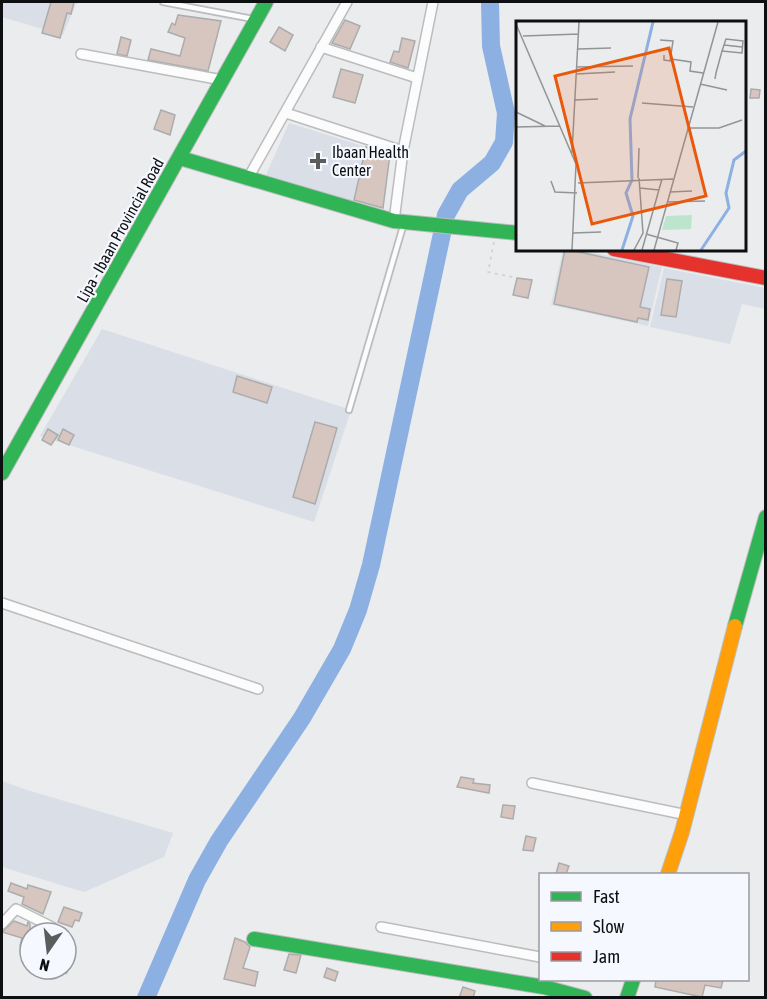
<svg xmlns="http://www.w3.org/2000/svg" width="767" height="999" viewBox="0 0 767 999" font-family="'Asap Condensed',sans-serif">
<rect width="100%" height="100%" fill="#eaecee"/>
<g fill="#dadee6">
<polygon points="2,2 77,2 63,35 2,17"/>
<polygon points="289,123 366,147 353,201 266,175"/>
<polygon points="563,249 575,249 662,267 648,326 551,305"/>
<polygon points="664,268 765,288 765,309 742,304 730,344 650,327"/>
<polygon points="102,329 351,410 314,522 40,436"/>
<polygon points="2,781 27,790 173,833 164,857 84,892 2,867"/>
</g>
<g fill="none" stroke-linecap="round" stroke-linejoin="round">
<polyline stroke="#8db0e3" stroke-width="18" points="146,998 197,880 219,841 302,718 342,649 358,610 371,565 446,215 460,190 492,163 504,142 506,113 491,46 490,2"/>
</g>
<g fill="#d6c6bf" stroke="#acacad" stroke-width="1.5">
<polygon points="51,2 74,2 71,14 67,13 60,38 42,33"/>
<polygon points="178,15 221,21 208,71 148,60 151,49 180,56 185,38 168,32 172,23 175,25"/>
<polygon points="345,20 360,26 350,49 332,43"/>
<polygon points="279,27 293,35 285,51 270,42"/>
<polygon points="121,37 131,40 127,56 117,54"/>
<polygon points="402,38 415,41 408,68 390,62 394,51 399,52"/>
<polygon points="341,69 363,75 355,103 333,97"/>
<polygon points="751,89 760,90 759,98 750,98"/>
<polygon points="161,110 175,115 170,135 154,129"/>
<polygon points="366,147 390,154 383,208 354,200"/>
<polygon points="565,249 649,267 640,307 650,309 648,320 638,318 637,322 554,304"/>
<polygon points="517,278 532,280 528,298 513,295"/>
<polygon points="667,279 682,281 676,317 661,315"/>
<polygon points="237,376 272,387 267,403 233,392"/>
<polygon points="315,422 337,428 315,504 293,497"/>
<polygon points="48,429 58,435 51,445 42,440"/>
<polygon points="63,429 74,435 69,445 58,440"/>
<polygon points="461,777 474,779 473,783 490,785 489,793 457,787"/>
<polygon points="503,805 515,806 513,819 501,817"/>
<polygon points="526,836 536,838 533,851 523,850"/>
<polygon points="559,863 569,866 566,874 556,874"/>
<polygon points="11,883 27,889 28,885 51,892 43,914 22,904 24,897 8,891"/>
<polygon points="64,907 82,913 79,921 75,920 72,927 58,922"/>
<polygon points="14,921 27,926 28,922 30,924 30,949 20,946 22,938 2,932"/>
<polygon points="235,938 245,942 250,947 243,968 258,972 255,986 224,979"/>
<polygon points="66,950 75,954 66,974"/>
<polygon points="289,954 301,955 296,973 284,970"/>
<polygon points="327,968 338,972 335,981 324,977"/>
<polygon points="656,980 723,980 721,988 705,985 702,997 655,987"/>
<polygon points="463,987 475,991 473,998 459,998"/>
</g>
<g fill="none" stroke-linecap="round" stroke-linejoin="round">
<g stroke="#bbbcbe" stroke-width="8">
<g id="lane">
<polyline points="163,2 253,19"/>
<polyline points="349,410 404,223"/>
</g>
</g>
<g stroke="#bbbcbe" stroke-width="12">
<g id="street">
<polyline points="321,47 417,78"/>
<polyline points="81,54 222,80"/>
<polyline points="286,113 403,151"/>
<polyline points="247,180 347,2"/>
<polyline points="394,221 403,151 433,2"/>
<polyline points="2,603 258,689"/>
<polyline points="532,783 687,815"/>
<polyline points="2,924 16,909 52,927 50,933"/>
<polyline points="381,927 540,957"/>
</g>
</g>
<g stroke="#bbbcbe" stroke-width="16">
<g id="fast">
<polyline points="180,158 394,221 518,233"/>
<polyline points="2,473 266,2"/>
<polyline points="735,626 766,517"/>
<polyline points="254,939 544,987 585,998"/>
<polyline points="627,998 633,980"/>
</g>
</g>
<g stroke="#bbbcbe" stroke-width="16">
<polyline id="slow" points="668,874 682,832 735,626"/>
</g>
<g stroke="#bbbcbe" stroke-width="16">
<polyline id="jam" points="614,249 766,278"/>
</g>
<polyline stroke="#cececf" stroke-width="1.5" stroke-dasharray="3 4.5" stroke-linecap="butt" points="494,242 488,272 517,278"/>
<use href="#lane" stroke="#fcfcfc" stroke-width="4.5"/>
<use href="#street" stroke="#fcfcfc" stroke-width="9"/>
<use href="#fast" stroke="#30b455" stroke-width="14"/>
<use href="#slow" stroke="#ff9f0a" stroke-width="14"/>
<use href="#jam" stroke="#e5322d" stroke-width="14"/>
</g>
<path fill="#5b5c5e" stroke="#f5f8fe" stroke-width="2" d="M315 152h6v6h6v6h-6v6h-6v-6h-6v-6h6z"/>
<g text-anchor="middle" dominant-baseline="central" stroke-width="4.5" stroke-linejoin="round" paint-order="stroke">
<g font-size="16" fill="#0e0f11" stroke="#f5f8fe" text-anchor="start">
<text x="332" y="152">Ibaan Health<tspan x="332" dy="18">Center</tspan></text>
</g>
<g font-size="16" fill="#0e0f11" stroke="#f5f8fe">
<text transform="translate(120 230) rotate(-61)">Lipa - Ibaan Provincial Road</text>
</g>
</g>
<g transform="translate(516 21)">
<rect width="230" height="230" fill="#eaecee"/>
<path d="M176,194l-1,14 -29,1 4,-14z" fill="#bde5cd"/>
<path fill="none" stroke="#8db0e3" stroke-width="3" d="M106,229l11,-34 -7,-23 6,-13 -2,-61 23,-97M185,229l28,-42 -3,-15 8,-33 12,-9"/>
<path fill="none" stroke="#929496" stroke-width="1.5" d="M0,3l60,140 -4,86M7,15l56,-2M144,19l13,1 -3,20 -6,-1v-5M208,24l18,2M62,28l33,-1M155,38l20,3 -1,9 13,2M60,46l57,-1M60,53l39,-2M199,58l1,-6 6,-22 4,-12 17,2 -1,12 -20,-2M184,63l27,6M58,79l24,-1M126,82l51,4M0,91l29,14M0,106l44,-1M172,107h31l23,-8M56,132l7,-131M122,157l1,-30M35,160l4,11 22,1M62,162l95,-4M124,167l19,2M154,171l22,-1M151,181l38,-1M57,212l28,-1M130,213l32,9 -2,7M118,229l9,-17 -4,-55M126,229l20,-71M138,229l64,-228"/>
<path fill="#e8590c" fill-opacity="0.15" stroke="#e8590c" stroke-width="3" d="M153,27l37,148 -114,28 -37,-148z"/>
<rect width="230" height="230" fill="none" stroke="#0e0f11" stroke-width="3"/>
</g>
<rect width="767" height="999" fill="none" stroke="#0e0f11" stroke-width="6"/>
<rect x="539" y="873" width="210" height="108" fill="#f5f8fe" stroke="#999b9f" stroke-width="1.5"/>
<rect x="551" y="892" width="30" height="9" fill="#30b455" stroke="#999b9f" stroke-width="1.5"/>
<text x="593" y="903" font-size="18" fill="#0e0f11">Fast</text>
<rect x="551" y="922" width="30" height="9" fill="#ff9f0a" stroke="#999b9f" stroke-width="1.5"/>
<text x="593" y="933" font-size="18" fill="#0e0f11">Slow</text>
<rect x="551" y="952" width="30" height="9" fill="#e5322d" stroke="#999b9f" stroke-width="1.5"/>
<text x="593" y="963" font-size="18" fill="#0e0f11">Jam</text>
<g transform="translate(48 951) rotate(194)"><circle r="28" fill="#f5f8fe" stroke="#999b9f" stroke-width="1.5"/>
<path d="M0-4.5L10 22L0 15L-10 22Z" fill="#5b5c5e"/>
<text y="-9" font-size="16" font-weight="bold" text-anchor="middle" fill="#0e0f11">N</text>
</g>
</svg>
